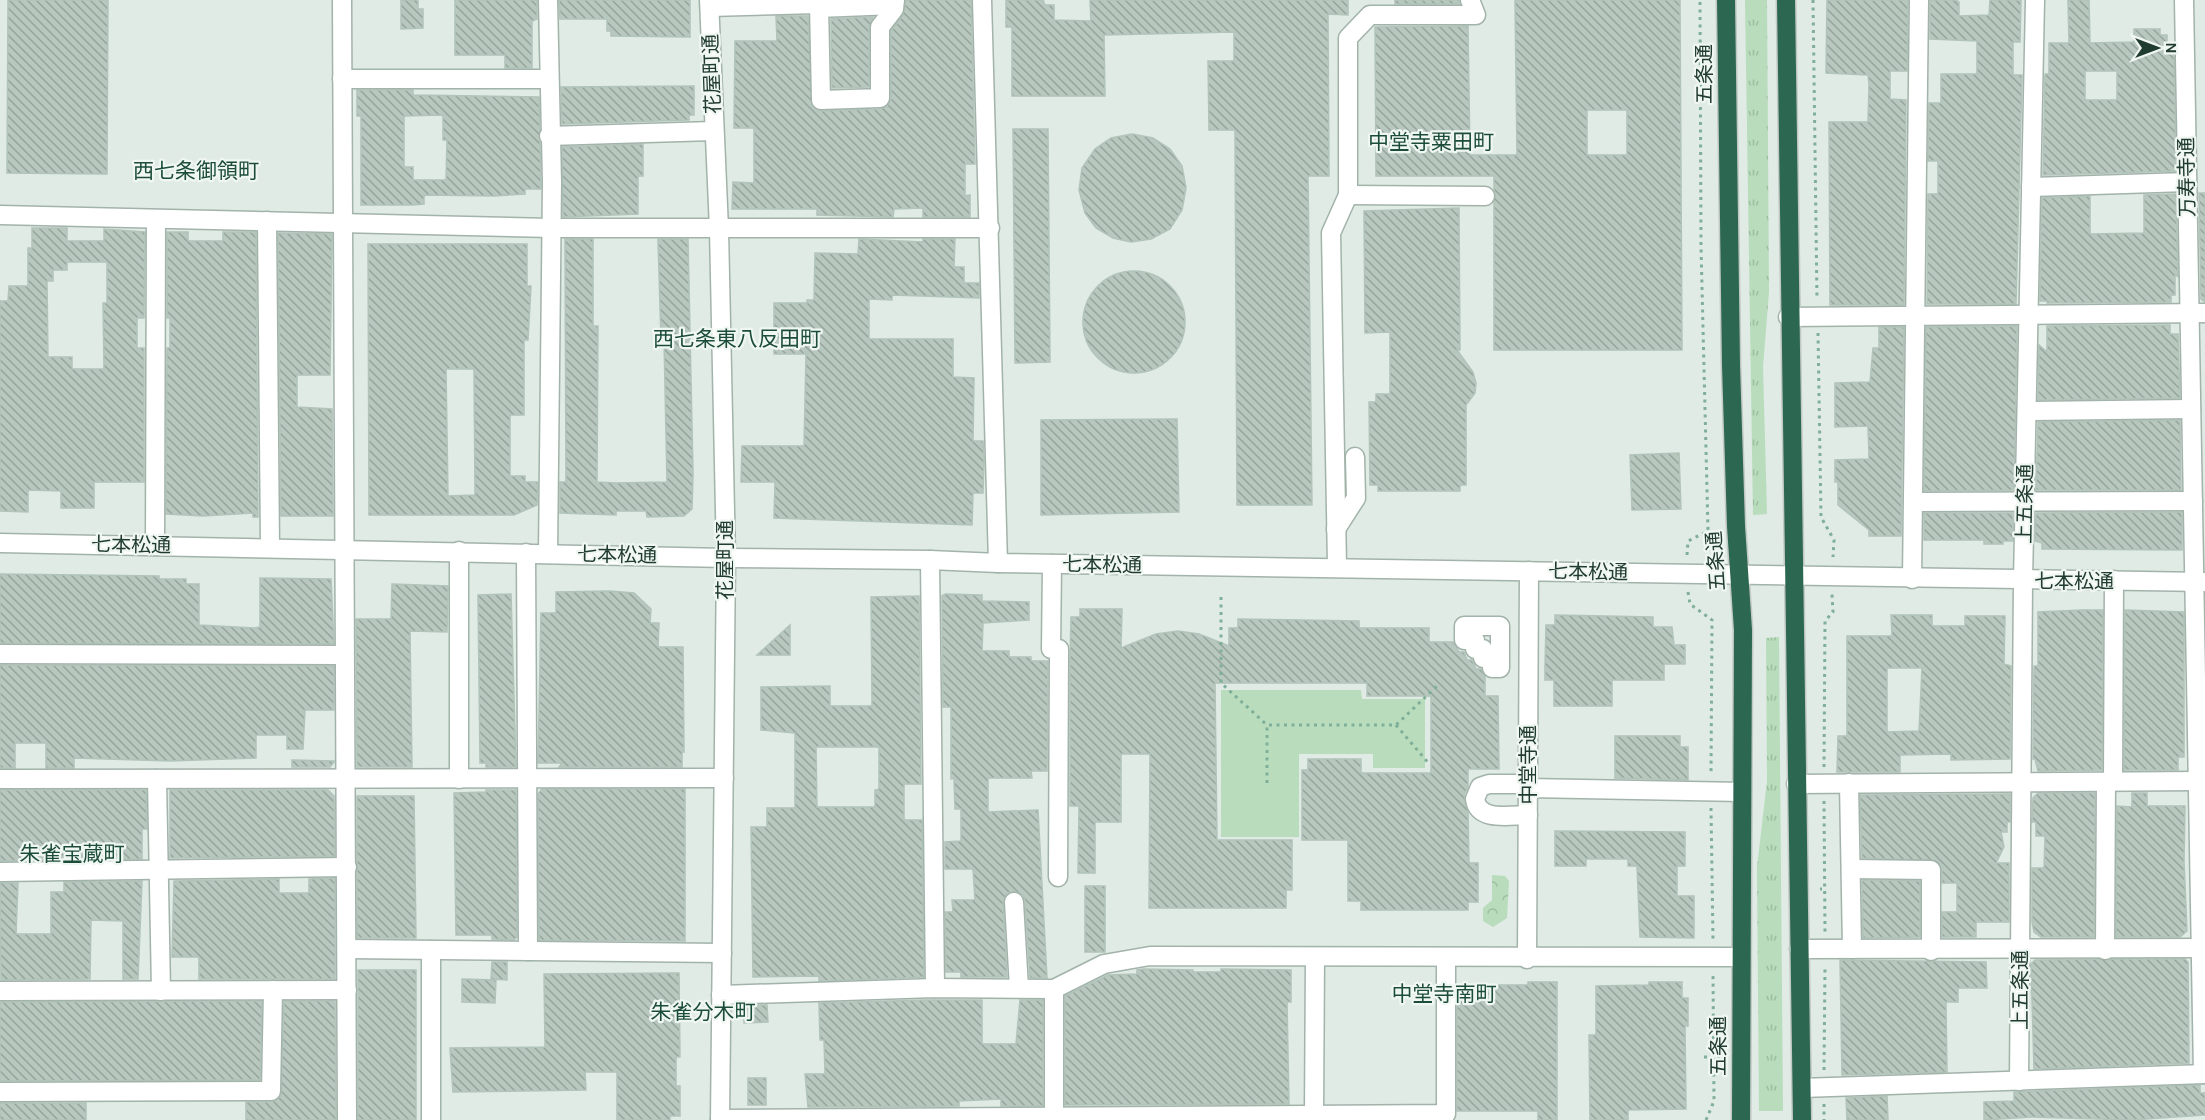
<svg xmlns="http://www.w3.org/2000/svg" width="2205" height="1120" viewBox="0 0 2205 1120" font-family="Karla,'Noto Sans JP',sans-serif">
<defs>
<pattern id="grass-tufts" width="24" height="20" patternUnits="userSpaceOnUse" patternTransform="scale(1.5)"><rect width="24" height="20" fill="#b8dcbc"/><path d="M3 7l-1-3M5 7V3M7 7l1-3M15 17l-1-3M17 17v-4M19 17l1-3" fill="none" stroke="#9ebea2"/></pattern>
<pattern id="forest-crowns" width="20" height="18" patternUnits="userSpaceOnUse" patternTransform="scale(1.5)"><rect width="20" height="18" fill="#b8dcbc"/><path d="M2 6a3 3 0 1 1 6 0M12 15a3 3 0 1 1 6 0" fill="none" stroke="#9ebea2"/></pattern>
<pattern id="building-back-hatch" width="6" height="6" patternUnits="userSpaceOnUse" patternTransform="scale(1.5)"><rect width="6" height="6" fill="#b8c8bf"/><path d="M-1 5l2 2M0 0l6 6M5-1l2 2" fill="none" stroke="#95a49c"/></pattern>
</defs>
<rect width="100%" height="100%" fill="#dfebe4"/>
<g fill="url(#grass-tufts)">
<polygon points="1745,0 1767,0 1769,292 1763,367 1767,514 1753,515"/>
<polygon points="1779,637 1783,1111 1759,1111 1757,867 1767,781 1766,638"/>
</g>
<polygon fill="url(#forest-crowns)" points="1492,875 1505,876 1509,881 1507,918 1493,927 1483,921 1483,908 1492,900"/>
<polygon fill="#b8dcbc" points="1221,690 1361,690 1362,699 1425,699 1425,768 1373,768 1373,754 1299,754 1299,837 1221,837"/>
<g fill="url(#building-back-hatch)" stroke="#b2c4ba" stroke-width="1.5" fill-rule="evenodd">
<polygon points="8,0 108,0 107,174 7,173"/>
<polygon points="401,0 418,0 418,9 423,9 423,28 401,29"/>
<polygon points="455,0 537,0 537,19 532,21 532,68 505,68 505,55 455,55"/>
<polygon points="559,0 690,0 690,37 611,36 611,31 607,31 607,19 560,19"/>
<polygon points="906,0 971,0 975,164 965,164 965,196 970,195 970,217 923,217 923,208 894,209 893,217 817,215 817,209 732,209 733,182 754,183 754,128 734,128 735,41 777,41 776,16 808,16 812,106 821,111 881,109 889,104 891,99 891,31 903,15"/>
<polygon points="1006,0 1043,0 1045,5 1054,5 1054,20 1091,21 1090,0 1348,0 1348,15 1328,14 1329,176 1308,176 1312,505 1237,505 1235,130 1209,130 1208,61 1234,61 1234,32 1104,35 1105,96 1012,96 1012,27 1006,27"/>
<rect x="1395" y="0" width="64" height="4"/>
<path d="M1515,0h165l2,350h-188v-174h-118l-1,-149 93,-1 2,129h47zM1587,110h40v45h-40z"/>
<polygon points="1827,0 1908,0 1907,71 1890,71 1890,99 1906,100 1906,103 1904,305 1830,305 1829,122 1868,122 1869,84 1868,75 1826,73"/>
<polygon points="1930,0 1956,0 1959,2 1959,16 1989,15 1990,0 2021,0 2020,42 2013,42 2013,75 2022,75 2016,304 1927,304 1928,194 1938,194 1938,161 1928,161 1929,103 1941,103 1941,74 1977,74 1977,41 1930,39"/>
<path d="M2068,0h21l1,43 44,-1v-13h26v6h7v11l7,2 2,123 -133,4 2,-101h4v-31h20zM2085,71h32v29h-32z"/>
<polygon points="873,17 869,27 869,87 832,88 831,19"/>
<polygon points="694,86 694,115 689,115 689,120 562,124 561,87"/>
<path d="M357,90h56v5l126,2 2,92h-16v5l-31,2 -70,-1v9l-11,1h-52v-89h-4zM443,115v25h4l-1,40h-33v-13h-9v-51z"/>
<polygon points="1013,129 1048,129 1050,362 1015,363"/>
<polygon points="1132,134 1153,138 1170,149 1182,166 1186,188 1182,210 1170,229 1151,239 1131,242 1113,238 1096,228 1085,213 1079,190 1082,168 1095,149 1111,138"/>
<polygon points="643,144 643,176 638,176 638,214 563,217 562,147"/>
<polygon points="2199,193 2205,193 2205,302 2201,299"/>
<polygon points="2176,194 2178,277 2175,274 2175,295 2171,295 2171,302 2047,303 2047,301 2040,301 2042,198 2090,196 2090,234 2144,233 2144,195"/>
<polygon points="1459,208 1460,350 1457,350 1473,372 1476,383 1475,393 1466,405 1466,485 1460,485 1460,491 1378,491 1378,485 1370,485 1369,402 1376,402 1376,394 1390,394 1390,332 1365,333 1364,211"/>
<path d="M32,228h35v13h37v-12l41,3 -1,86h-7v30h7v134h-50v26h-33v-17l-33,-1v22l-28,-1v-210h8l1,-15h19v-38h4zM67,262h40v41h-4l1,66h-32v-12h-24l-1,-76h6v-11h14z"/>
<polygon points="167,232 188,232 188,241 223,241 223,232 256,232 258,517 253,517 253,513 203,516 166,514 167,348 170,348 170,318 167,318"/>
<polygon points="278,233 332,234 330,375 297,375 297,407 332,409 333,516 281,516"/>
<polygon points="565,239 593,239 593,326 598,326 597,482 616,483 667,482 664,340 661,340 658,239 688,239 693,473 692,509 684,516 647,517 646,511 616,511 616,515 560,513 560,482 566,482"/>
<polygon points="859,239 923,242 923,239 955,239 954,267 964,267 964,283 979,283 979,298 892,295 892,300 869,299 869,339 953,339 953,377 974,378 973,441 983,441 984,462 983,493 973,493 972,525 774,518 775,482 741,482 742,446 804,446 806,354 774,354 774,303 807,303 807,300 814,300 815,253 858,254"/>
<path d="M368,244h159v42h4l-3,54h-4v75h-14v61h15v6h13l-1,23 -23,10h-145zM446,369h28l1,126 -27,1z"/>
<circle cx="1134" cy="322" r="51"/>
<polygon points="2170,325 2170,334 2178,334 2180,398 2038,400 2039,345 2047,352 2047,326"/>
<polygon points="2017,326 2014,490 1924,491 1926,327"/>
<polygon points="1879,327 1904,327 1901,536 1869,536 1869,530 1838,505 1838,482 1835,482 1835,460 1869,459 1868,426 1835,427 1835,383 1870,382 1873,348 1879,348"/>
<polygon points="1177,419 1179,512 1041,515 1041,420"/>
<polygon points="2180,420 2181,490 2036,490 2038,422"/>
<polygon points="1679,453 1681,509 1632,510 1630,455"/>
<polygon points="2182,512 2182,550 2042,549 2042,543 2035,541 2036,513"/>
<polygon points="1924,513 2013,513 2013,541 2003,541 2003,544 1984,544 1984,540 1924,540"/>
<polygon points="0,574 159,576 159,579 186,579 186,584 199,584 199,625 254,628 260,627 260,578 331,579 334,644 0,643"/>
<polygon points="392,584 448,586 447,632 410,631 412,767 357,767 356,619 391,619"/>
<polygon points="610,591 634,593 651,609 650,623 659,623 658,647 683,647 684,752 682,752 682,767 559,767 562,763 538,763 541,613 556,613 556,592"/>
<polygon points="511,594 516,767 486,767 486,763 480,763 478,595"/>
<polygon points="945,594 982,595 982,601 1029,602 1029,620 983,623 982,651 1009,651 1009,657 1031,657 1031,661 1048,661 1047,771 1031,771 1032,778 988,778 988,812 1038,810 1047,978 1030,978 1025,901 1023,895 1014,891 1007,893 1003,902 1007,977 961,977 961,972 946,972 945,912 953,912 952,900 975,900 973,869 945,869 945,842 961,841 961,809 955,809 954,778 951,779 951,707 943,707 942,596"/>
<path d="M919,596l2,188h-17v36h18l2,157 -105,4v-5l-66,1 -2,-150h16v-19h28v-75l-34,-3v-43l69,-1v20h42l-1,-109zM816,747h63v42l-4,1v17h-58z"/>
<polygon points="1080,609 1122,609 1121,648 1156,634 1178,631 1199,634 1229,646 1229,628 1238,628 1238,619 1359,621 1359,628 1429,628 1429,642 1453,642 1459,652 1464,652 1467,660 1472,660 1476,669 1481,669 1485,676 1485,696 1498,696 1499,769 1468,769 1468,787 1464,795 1468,812 1469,863 1478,863 1478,902 1468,902 1468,910 1361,910 1361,901 1348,901 1348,840 1302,840 1302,770 1308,770 1308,759 1361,759 1361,773 1431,773 1431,696 1367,696 1367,683 1215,683 1217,840 1292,840 1292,890 1286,890 1286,908 1149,908 1150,754 1121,754 1121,822 1095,822 1095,873 1078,873 1079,806 1070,806 1070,661 1071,617 1080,617"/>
<polygon points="2082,610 2103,610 2102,770 2038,771 2035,759 2033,759 2034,666 2038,666 2038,612"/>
<polygon points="2125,610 2184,612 2184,757 2178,757 2178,770 2124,770"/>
<polygon points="1555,615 1653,617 1653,627 1672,627 1674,645 1685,645 1685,664 1664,664 1664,680 1612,680 1612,706 1554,706 1554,680 1545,680 1545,666 1546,625 1555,625"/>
<path d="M1891,615h41v11h33v-10h40l-1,48 7,2 -1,93 -59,1v-6l-51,1v17h-63l1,-36h9v-100h45zM1887,668h35l-3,63 -32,1z"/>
<polygon points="790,625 790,655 757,655"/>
<polygon points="0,665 334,666 334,710 305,710 303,749 287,749 287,735 256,735 256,758 170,761 74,758 74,768 46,768 46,743 15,743 15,768 0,768"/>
<polygon points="1615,736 1680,736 1680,747 1688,747 1688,780 1615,778"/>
<polygon points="292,760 334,761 334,762 330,767 292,767"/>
<polygon points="542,789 685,789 685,941 539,940 538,794"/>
<polygon points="0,790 146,790 147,829 142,829 142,859 0,861"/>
<polygon points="170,790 328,790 334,796 335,856 170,858"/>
<polygon points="486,790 516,790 517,937 514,940 492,939 492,935 456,935 454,793 486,792"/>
<polygon points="2038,793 2095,793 2094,937 2041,937 2034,932 2032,922 2032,868 2044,868 2045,836 2036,836 2036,822 2032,822 2033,798"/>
<polygon points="2132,793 2147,793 2147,806 2185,806 2184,862 2187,931 2180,937 2116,937 2117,806 2132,807"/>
<polygon points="2010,794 2010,822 2007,822 2007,832 2001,832 2004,847 1996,863 2009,863 2009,922 1976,922 1976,937 1942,937 1942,912 1957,912 1957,883 1942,883 1942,869 1937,861 1862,858 1860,795"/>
<polygon points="357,796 414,796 416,938 357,938"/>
<polygon points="1555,831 1685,832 1685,866 1677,866 1677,896 1694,896 1694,938 1640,937 1637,866 1628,866 1628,859 1586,859 1586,866 1555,866"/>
<polygon points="335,878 335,979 199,979 199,957 172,957 174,881 279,879 279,893 309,893 309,879"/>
<polygon points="1862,880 1920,881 1920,937 1863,938"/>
<polygon points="142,881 138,979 123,979 123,921 91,920 90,979 1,980 0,883 18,883 16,934 51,934 51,892 64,892 64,882"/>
<rect x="1085" y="886" width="20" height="66"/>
<polygon points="2111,959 2185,959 2188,962 2189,1063 2034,1069 2031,964 2035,960"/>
<polygon points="1840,960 1986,962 1987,988 1958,988 1958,1002 1946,1002 1947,1072 1842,1075"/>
<polygon points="492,962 507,962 507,980 491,979"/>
<polygon points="1144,969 1193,970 1193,972 1221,972 1221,969 1291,970 1291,1002 1287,1002 1289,1104 1065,1105 1065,996 1108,975 1137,974 1137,970"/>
<rect x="358" y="970" width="58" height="150"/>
<polygon points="679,973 680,1057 676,1057 676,1086 680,1086 680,1116 670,1116 670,1120 617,1120 617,1072 585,1072 586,1090 453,1092 450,1048 545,1047 544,974"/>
<polygon points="462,979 496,980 495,1003 462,1002"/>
<polygon points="1528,982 1557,982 1557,1120 1538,1120 1538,1111 1457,1111 1457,985 1528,985"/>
<polygon points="1649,982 1682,982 1682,998 1688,998 1688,1026 1685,1026 1686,1109 1628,1110 1628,1120 1590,1120 1589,1035 1596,1035 1596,986 1649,985"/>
<polygon points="925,1000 982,1000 982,1044 1016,1044 1020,1000 1043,1000 1043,1106 1001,1106 1001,1099 959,1101 959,1106 808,1107 805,1074 825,1074 824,1040 820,1040 819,1003"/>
<polygon points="262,1001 260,1080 0,1081 0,1002"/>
<polygon points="284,1001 335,1001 336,1120 246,1120 246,1102 272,1102 281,1096"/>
<polygon points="744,1005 767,1005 768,1022 744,1023"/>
<rect x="748" y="1078" width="18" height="27"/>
<polygon points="2200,1085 2200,1093 2205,1093 2205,1115 2131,1120 2031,1117 1984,1120 1984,1102 2014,1101 2014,1092"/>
<polygon points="1887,1096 1888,1120 1847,1120 1846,1098"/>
<rect x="0" y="1103" width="86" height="17"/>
</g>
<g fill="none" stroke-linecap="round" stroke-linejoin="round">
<g stroke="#a2b3aa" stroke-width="21">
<g id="minor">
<polyline points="342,0 347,1120"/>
<polyline points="709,0 719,229 726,558 720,1120"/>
<polyline points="982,0 998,563"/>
<polyline points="2184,0 2203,1074"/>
<polyline points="819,4 821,100 880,98 880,27 894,9 895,0"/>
<polyline points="710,7 819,4 819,0"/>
<polyline points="819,8 894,5"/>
<polyline points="342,79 549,79"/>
<polyline points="549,136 713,131"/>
<polyline points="2031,187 2187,182"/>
<polyline points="1348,195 1485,196"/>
<polyline points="0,215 552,228 990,228"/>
<polyline points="267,221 270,547"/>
<polyline points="1788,317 2205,313"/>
<polyline points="2027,411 2191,409"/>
<polyline points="1913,502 2193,501"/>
<polyline points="1336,529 1356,498 1355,457"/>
<polyline points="0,543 726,558 930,560 998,563 2205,582"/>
<polyline points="155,546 156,219"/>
<polyline points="459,551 459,779"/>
<polyline points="526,553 528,951"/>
<polyline points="548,554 552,182 548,0"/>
<polyline points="930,560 935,988"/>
<polyline points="1052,564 1051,649 1059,649 1058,877"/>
<polyline points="1337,566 1331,233 1348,195 1348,38 1370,15 1476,15 1470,0"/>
<polyline points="1912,579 1919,0"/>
<polygon points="1464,626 1500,626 1500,668 1492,668 1492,658 1483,658 1483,649 1475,649 1475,640 1464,640"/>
<polyline points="0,654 344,655"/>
<polyline points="0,779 724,778"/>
<polyline points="157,779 161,991"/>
<polyline points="2113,781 2114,580"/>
<polyline points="1849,783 1852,949"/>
<polyline points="1796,784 2198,781"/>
<polyline points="1528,788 1742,792"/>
<path d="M1528,815c-18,0 -50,7 -53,-16l5,-12 9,-3h39"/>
<polyline points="1851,869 1931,870 1931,951"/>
<polyline points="0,872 347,867"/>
<polyline points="1014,902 1019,988"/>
<polyline points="348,949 722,953"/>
<polyline points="1799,949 2205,948"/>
<polyline points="431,950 431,1120"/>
<polyline points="2105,950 2106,782"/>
<polyline points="1527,959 1529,571"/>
<polyline points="0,991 347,990"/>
<polyline points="721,995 935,988 1054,989 1104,964 1150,956 1741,957"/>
<polyline points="2019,1081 2023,581 2035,0"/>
<polyline points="1802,1088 2205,1074"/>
<polyline points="0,1092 271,1091 273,990"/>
<polyline points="1314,1115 1315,957"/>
<polyline points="720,1119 1446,1114 1446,958"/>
<polyline points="1054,1120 1054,989"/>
</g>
</g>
<g stroke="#c1c8c5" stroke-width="21">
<g id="highway">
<polyline points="1726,0 1731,365 1736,526 1743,630 1741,1120"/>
<polyline points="1786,0 1802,1120"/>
</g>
</g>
<g stroke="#7faf98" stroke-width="3" stroke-dasharray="3 4.5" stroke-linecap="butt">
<polyline points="1813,0 1817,300"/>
<polyline points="1818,333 1821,517 1834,540 1833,557"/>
<polyline points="1687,555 1688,541 1708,531 1701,246 1700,0"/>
<polyline points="1688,592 1690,604 1712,620 1711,775"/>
<polyline points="1221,597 1221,683 1267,725"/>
<polyline points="1396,725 1430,765"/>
<polyline points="1824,767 1825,621 1833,612 1832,594"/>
<polyline points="1267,783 1267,725 1396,725 1438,685"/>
<polyline points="1824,801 1825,932"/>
<polyline points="1711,808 1713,940"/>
<polyline points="1820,889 1822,889"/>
<polyline points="1717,1056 1720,1056"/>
<polyline points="1704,1057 1710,1057"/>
<polyline points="1824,1070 1825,966"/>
<polyline points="1824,1104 1824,1120"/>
<polyline points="1706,1120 1714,1101 1713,973"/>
</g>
<use href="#minor" stroke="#fff" stroke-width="18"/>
<use href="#highway" stroke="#2c6751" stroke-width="18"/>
</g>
<g text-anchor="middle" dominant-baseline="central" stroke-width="4.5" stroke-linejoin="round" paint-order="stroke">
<g font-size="20" fill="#203b2f" stroke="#f0f7f2">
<text transform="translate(712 74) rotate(-92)">花屋町通</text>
<text transform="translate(1704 74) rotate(-90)">五条通</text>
<text transform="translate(2187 177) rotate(-91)">万寿寺通</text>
<text transform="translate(2025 504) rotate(-89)">上五条通</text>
<text transform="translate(131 545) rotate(1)">七本松通</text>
<text transform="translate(617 555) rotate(1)">七本松通</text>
<text transform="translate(725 560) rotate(-90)">花屋町通</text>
<text transform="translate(1716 561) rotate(-94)">五条通</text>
<text transform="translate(1102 565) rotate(1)">七本松通</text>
<text transform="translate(1588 572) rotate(1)">七本松通</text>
<text x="2074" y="581">七本松通</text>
<text transform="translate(1528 765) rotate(-90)">中堂寺通</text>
<text transform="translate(2020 990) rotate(-90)">上五条通</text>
<text transform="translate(1718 1046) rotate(-90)">五条通</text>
</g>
<g font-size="21" fill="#1c4d39" stroke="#f0f7f2">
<text x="1431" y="142">中堂寺粟田町</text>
<text x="196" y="171">西七条御領町</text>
<text x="737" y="339">西七条東八反田町</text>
<text x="72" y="854">朱雀宝蔵町</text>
<text x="1444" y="994">中堂寺南町</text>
<text x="703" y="1012">朱雀分木町</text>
</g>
</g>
<g transform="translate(2157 48) rotate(90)" stroke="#f0f7f2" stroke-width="4.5" paint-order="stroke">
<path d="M0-4.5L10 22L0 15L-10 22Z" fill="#203b2f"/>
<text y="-9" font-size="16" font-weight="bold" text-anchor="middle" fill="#203b2f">N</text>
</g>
</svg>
